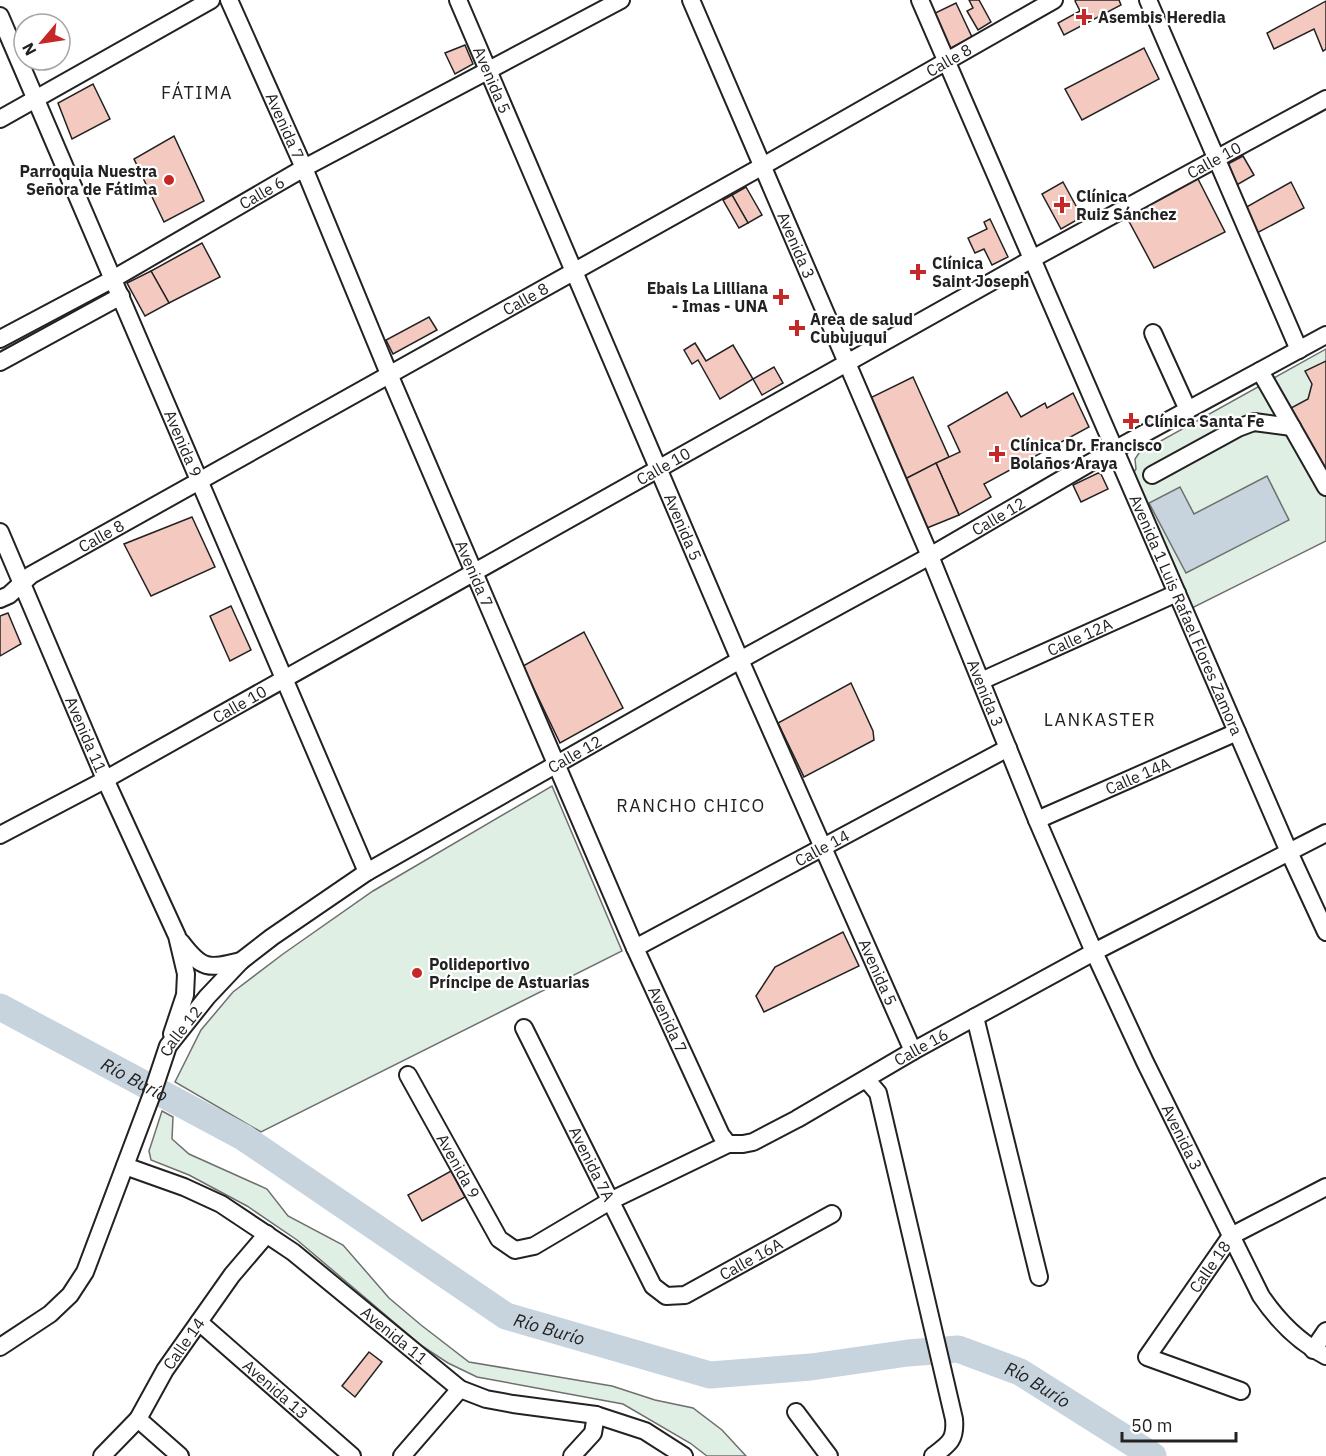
<svg xmlns="http://www.w3.org/2000/svg" width="1326" height="1456" viewBox="0 0 1326 1456" font-family="'IBM Plex Sans',sans-serif">
<rect width="100%" height="100%" fill="#fff"/>
<g fill="#e0efe3" stroke="#6f6f6f" stroke-width="1.5">
<polygon points="1326,349 1326,541 1192,608 1129,479 1136,469 1135,459 1139,453"/>
<polygon points="552,786 622,951 261,1132 175,1082 201,1030 233,992 283,954 373,891"/>
<polygon points="162,1111 173,1117 172,1139 189,1154 267,1189 288,1216 343,1245 389,1298 421,1325 469,1362 612,1386 655,1400 693,1408 722,1430 746,1456 707,1456 690,1443 623,1404 477,1377 448,1363 422,1346 297,1240 247,1206 189,1175 151,1160 149,1151"/>
</g>
<polygon fill="#c7d3dd" stroke="#6f6f6f" stroke-width="1.5" points="1267,476 1289,520 1186,573 1149,503 1180,487 1194,514"/>
<g fill="none" stroke-linecap="round" stroke-linejoin="round">
<path stroke="#c7d3dd" stroke-width="27" id="s1" d="M0,1007l243,130 263,179 204,59 101,-8 97,-14 50,-4 62,23 133,84"/>
</g>
<g fill="#f3c9c0" stroke="#222" stroke-width="1.5">
<polygon points="969,0 979,0 991,22 978,30 967,11 973,8"/>
<polygon points="1076,0 1119,0 1121,5 1064,35 1058,23 1080,11 1075,1"/>
<polygon points="1326,1 1326,49 1323,51 1314,29 1274,49 1267,33"/>
<polygon points="956,3 972,37 951,48 944,46 929,16"/>
<polygon points="465,45 473,64 455,74 445,53"/>
<polygon points="1144,48 1159,79 1082,120 1065,89"/>
<polygon points="93,84 110,119 72,139 58,103"/>
<polygon points="174,136 204,201 164,222 134,159"/>
<polygon points="1243,156 1254,175 1235,186 1224,166"/>
<polygon points="1196,175 1225,232 1154,268 1125,214"/>
<polygon points="1063,182 1082,217 1061,229 1042,194"/>
<polygon points="1291,182 1304,208 1255,234 1243,209"/>
<polygon points="746,187 762,215 748,223 732,195"/>
<polygon points="732,195 748,223 739,228 723,200"/>
<polygon points="990,219 1008,257 992,265 984,249 975,253 968,238 987,229 984,222"/>
<polygon points="202,243 220,277 169,303 151,271"/>
<polygon points="151,271 169,303 145,316 127,283"/>
<polygon points="429,317 437,330 393,354 386,340"/>
<polygon points="695,343 706,361 733,345 753,379 720,399 698,360 692,364 684,350"/>
<polygon points="1326,361 1326,468 1323,469 1291,408 1308,399 1312,384 1305,371"/>
<polygon points="774,367 783,383 762,395 753,379"/>
<polygon points="913,377 949,457 905,479 870,398"/>
<polygon points="1007,392 1021,417 1045,403 1047,408 1073,393 1089,427 984,484 991,497 959,515 936,463 960,452 948,426"/>
<polygon points="936,463 959,515 927,528 905,479"/>
<polygon points="1098,473 1101,474 1108,489 1081,502 1073,485"/>
<polygon points="192,517 215,567 151,596 124,544"/>
<polygon points="231,606 251,650 230,661 210,616"/>
<polygon points="8,613 21,644 0,656 0,616"/>
<polygon points="584,632 623,708 560,743 523,666"/>
<polygon points="851,683 873,731 874,740 804,777 778,723"/>
<polygon points="843,932 859,966 764,1012 756,996 775,967"/>
<polygon points="451,1171 465,1197 422,1221 408,1195"/>
<polygon points="369,1352 382,1362 355,1397 342,1386"/>
</g>
<g fill="none" stroke-linecap="round" stroke-linejoin="round">
<g stroke="#222" stroke-width="20">
<g id="minor">
<path id="s2" d="M229,0l75,168 85,206 246,574 86,187 7,9"/>
<path id="s3" d="M458,0l282,660 173,391"/>
<path id="s4" d="M691,0l239,556 107,264 57,132 51,110 116,234c17,25 37,46 65,60"/>
<path id="s5" d="M920,0l369,852 37,80"/>
<polyline points="1148,0 1299,350"/>
<path id="s6" d="M0,16l367,856"/>
<polyline points="0,119 211,0"/>
<polyline points="1153,333 1188,410"/>
<path id="s7" d="M0,339l113,-60 191,-111 317,-168"/>
<polyline points="0,362 121,296"/>
<polyline points="1260,371 1326,487"/>
<polyline points="1152,475 1238,428 1254,422 1292,427"/>
<path id="s8" d="M0,532l105,247 72,157 9,38 -1,21 -13,39"/>
<path id="s9" d="M0,599l9,-4 22,-20 730,-408 293,-167"/>
<path id="s10" d="M981,681l196,-88"/>
<path id="s11" d="M1037,820l200,-88"/>
<path id="s12" d="M0,835l99,-52 933,-524 294,-160"/>
<path d="M181,942c21,28 27,27 60,19"/>
<path id="s13" d="M635,948l373,-200"/>
<polyline points="975,1017 1039,1277"/>
<path id="s14" d="M524,1028l129,258 13,10 19,-1 147,-81"/>
<path id="s15" d="M408,1075l91,164 16,11 19,-4 76,-45 118,-57h15l10,-2 44,-23 116,-68 181,-99 232,-119"/>
<path d="M866,1079l12,14 76,326c2,21 -5,25 -21,37"/>
<path id="s16" d="M125,1166l59,21 37,17 72,48 167,137 26,10 27,5 83,11 49,16 39,25"/>
<path id="s17" d="M199,1322l153,134"/>
<path id="s18" d="M0,1347l50,-33 20,-19 15,-23 67,-178 16,-48 39,-49 34,-36 31,-24 95,-65 373,-212 190,-104 158,-92 238,-129"/>
<polyline points="1313,1350 1326,1331"/>
<path id="s19" d="M1241,1391l-94,-34 84,-121 95,-49"/>
<polyline points="796,1412 829,1456"/>
<polyline points="138,1419 180,1456"/>
<path id="s20" d="M102,1456l36,-37 27,-49 67,-95 35,-41"/>
<polyline points="402,1456 460,1389"/>
<polyline points="572,1456 593,1433 596,1415"/>
</g>
</g>
<use href="#minor" stroke="#fff" stroke-width="16"/>
</g>
<g fill="#c62828" stroke="#fff" stroke-width="2">
<path d="M1081 8h6v6h6v6h-6v6h-6v-6h-6v-6h6z"/>
<circle cx="169" cy="180" r="6"/>
<path d="M1059 196h6v6h6v6h-6v6h-6v-6h-6v-6h6z"/>
<path d="M915 263h6v6h6v6h-6v6h-6v-6h-6v-6h6z"/>
<path d="M778 288h6v6h6v6h-6v6h-6v-6h-6v-6h6z"/>
<path d="M794 319h6v6h6v6h-6v6h-6v-6h-6v-6h6z"/>
<path d="M1128 412h6v6h6v6h-6v6h-6v-6h-6v-6h6z"/>
<path d="M994 445h6v6h6v6h-6v6h-6v-6h-6v-6h6z"/>
<circle cx="417" cy="973" r="6"/>
</g>
<g text-anchor="middle" dominant-baseline="central" stroke-width="4.5" stroke-linejoin="round" paint-order="stroke">
<g font-size="16" font-weight="bold" fill="#222" stroke="#fff" text-anchor="start">
<text x="1098" y="17">Asembis Heredia</text>
<text x="157" y="171" text-anchor="end">Parroquia Nuestra<tspan x="157" dy="18">Señora de Fátima</tspan></text>
<text x="1076" y="196">Clínica<tspan x="1076" dy="18">Ruiz Sánchez</tspan></text>
<text x="932" y="263">Clínica<tspan x="932" dy="18">Saint Joseph</tspan></text>
<text x="768" y="288" text-anchor="end">Ebais La Lilliana<tspan x="768" dy="18">- Imas - UNA</tspan></text>
<text x="810" y="319">Area de salud<tspan x="810" dy="18">Cubujuqui</tspan></text>
<text x="1144" y="421">Clínica Santa Fe</text>
<text x="1010" y="445">Clínica Dr. Francisco<tspan x="1010" dy="18">Bolaños Araya</tspan></text>
<text x="429" y="964">Polideportivo<tspan x="429" dy="18">Príncipe de Astuarias</tspan></text>
</g>
<g font-size="16" fill="#222" stroke="#fff">
<text stroke="none"><textPath href="#s9" startOffset="1092">Calle 8</textPath></text>
<text stroke="none"><textPath href="#s3" startOffset="87">Avenida 5</textPath></text>
<text stroke="none"><textPath href="#s2" startOffset="138">Avenida 7</textPath></text>
<text stroke="none"><textPath href="#s12" startOffset="1389">Calle 10</textPath></text>
<text stroke="none"><textPath href="#s7" startOffset="300">Calle 6</textPath></text>
<text stroke="none"><textPath href="#s4" startOffset="267">Avenida 3</textPath></text>
<text stroke="none"><textPath href="#s9" startOffset="606">Calle 8</textPath></text>
<text stroke="none"><textPath href="#s6" startOffset="465">Avenida 9</textPath></text>
<text stroke="none"><textPath href="#s12" startOffset="759">Calle 10</textPath></text>
<text stroke="none"><textPath href="#s18" startOffset="1347">Calle 12</textPath></text>
<text stroke="none"><textPath href="#s3" startOffset="573">Avenida 5</textPath></text>
<text stroke="none"><textPath href="#s9" startOffset="120">Calle 8</textPath></text>
<text stroke="none"><textPath href="#s2" startOffset="624">Avenida 7</textPath></text>
<text stroke="none"><textPath href="#s5" startOffset="670">Avenida 1 Luis Rafael Flores Zamora</textPath></text>
<text stroke="none"><textPath href="#s10" startOffset="108">Calle 12A</textPath></text>
<text stroke="none"><textPath href="#s4" startOffset="753">Avenida 3</textPath></text>
<text stroke="none"><textPath href="#s12" startOffset="273">Calle 10</textPath></text>
<text stroke="none"><textPath href="#s8" startOffset="220">Avenida 11</textPath></text>
<text stroke="none"><textPath href="#s18" startOffset="861">Calle 12</textPath></text>
<text stroke="none"><textPath href="#s11" startOffset="110">Calle 14A</textPath></text>
<text stroke="none"><textPath href="#s13" startOffset="212">Calle 14</textPath></text>
<text stroke="none"><textPath href="#s3" startOffset="1059">Avenida 5</textPath></text>
<text stroke="none"><textPath href="#s2" startOffset="1110">Avenida 7</textPath></text>
<text stroke="none"><textPath href="#s18" startOffset="375">Calle 12</textPath></text>
<text stroke="none"><textPath href="#s15" startOffset="664">Calle 16</textPath></text>
<text stroke="none"><textPath href="#s4" startOffset="1239">Avenida 3</textPath></text>
<text stroke="none"><textPath href="#s14" startOffset="152">Avenida 7A</textPath></text>
<text stroke="none"><textPath href="#s15" startOffset="104">Avenida 9</textPath></text>
<text stroke="none"><textPath href="#s14" startOffset="399">Calle 16A</textPath></text>
<text stroke="none"><textPath href="#s19" startOffset="210">Calle 18</textPath></text>
<text stroke="none"><textPath href="#s16" startOffset="321">Avenida 11</textPath></text>
<text stroke="none"><textPath href="#s20" startOffset="140">Calle 14</textPath></text>
<text stroke="none"><textPath href="#s17" startOffset="102">Avenida 13</textPath></text>
</g>
<g font-size="18" letter-spacing="1.5" fill="#222" stroke="#fff">
<text x="197" y="92">FÁTIMA</text>
<text x="1100" y="719">LANKASTER</text>
<text x="691" y="805">RANCHO CHICO</text>
</g>
<g font-size="18" font-style="italic" fill="#222" stroke="#fff">
<text stroke="none"><textPath href="#s1" startOffset="153">Río Burío</textPath></text>
<text stroke="none"><textPath href="#s1" startOffset="639">Río Burío</textPath></text>
<text stroke="none"><textPath href="#s1" startOffset="1143">Río Burío</textPath></text>
</g>
</g>
<g transform="translate(42 42) rotate(241)"><circle r="28" fill="#ffffff" stroke="#a7a7a7" stroke-width="1.5"/>
<path d="M0-4.5L10 22L0 15L-10 22Z" fill="#c62828"/>
<text y="-9" font-size="16" font-weight="bold" text-anchor="middle" fill="#222222">N</text>
</g>
<path d="M1122 1432v9h114v-9" fill="none" stroke="#222222" stroke-width="3"/>
<text x="1131" y="1432" font-size="18" fill="#222222" stroke="#ffffff" stroke-width="4.5" paint-order="stroke">50 m</text>
</svg>
